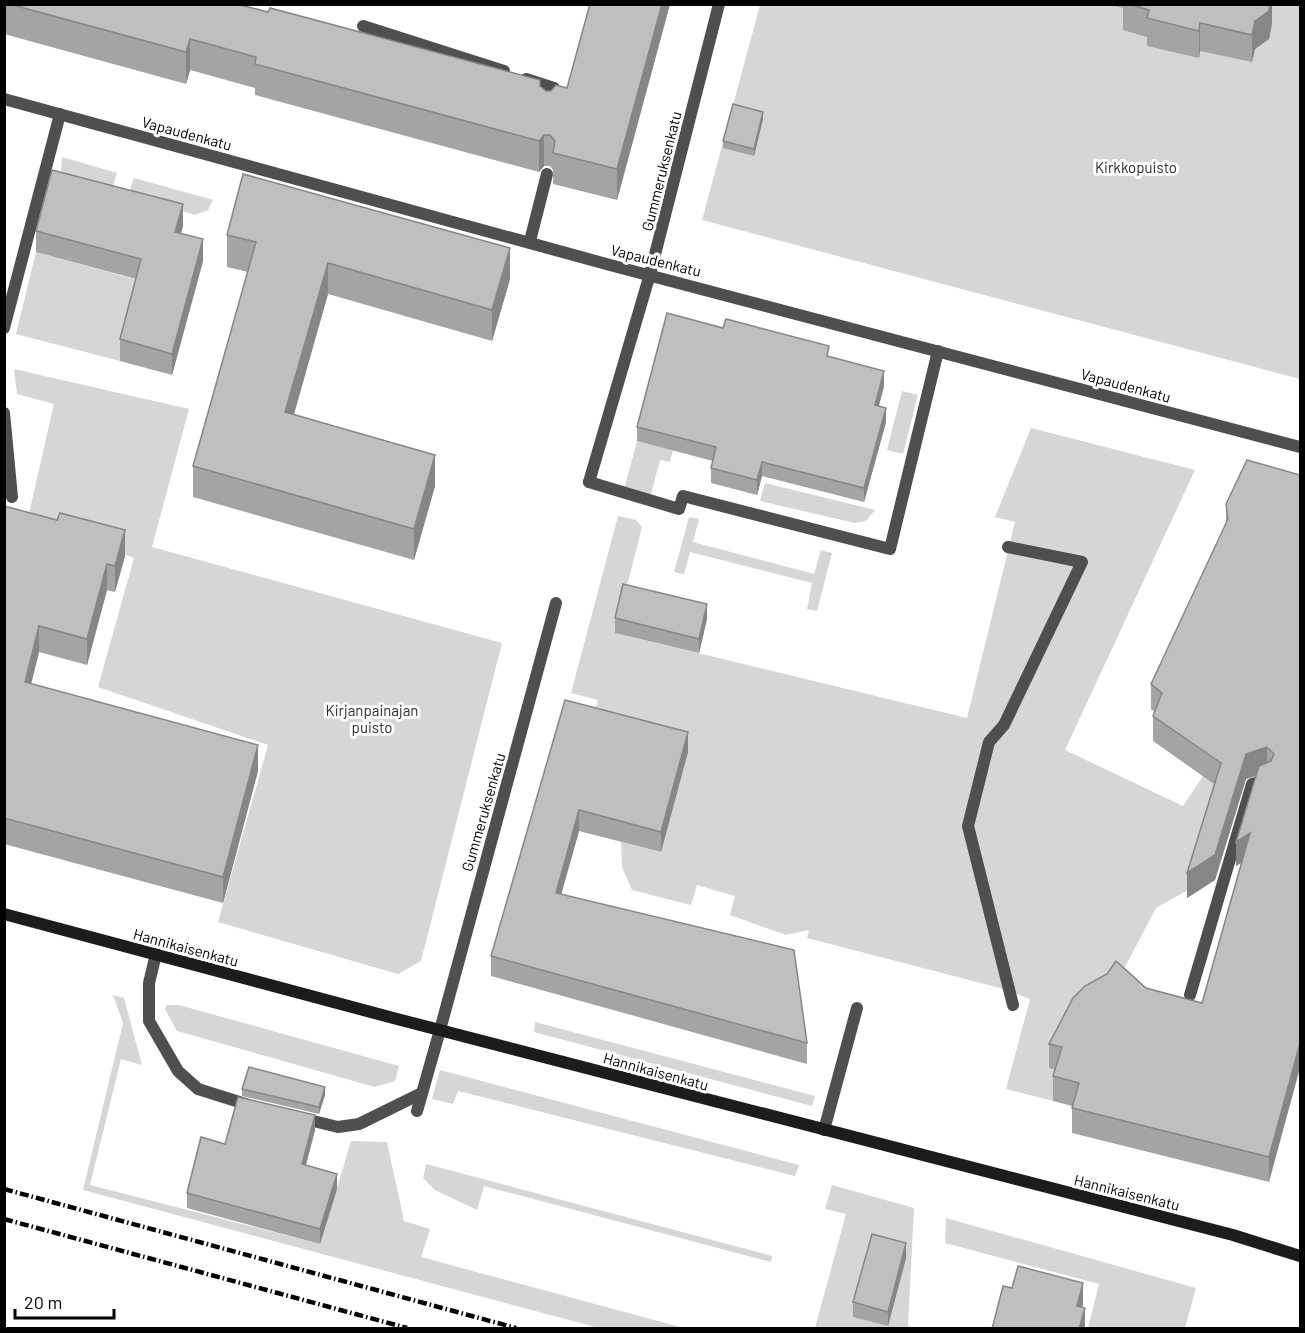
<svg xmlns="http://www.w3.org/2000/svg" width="1305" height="1333" viewBox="0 0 1305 1333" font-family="Barlow,sans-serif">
<rect width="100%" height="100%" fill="#fff"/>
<g fill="#d6d6d6">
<polygon points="760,5 1300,5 1300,379 702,220"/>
<polygon points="62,157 117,173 111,193 66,178 61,171"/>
<polygon points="134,178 213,200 208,210 195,215 128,195"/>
<polygon points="36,252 141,281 120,361 16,334"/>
<polygon points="14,369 189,409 152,547 502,643 421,961 398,974 218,922 268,745 98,687 134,558 4,507 29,513 54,404 17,394"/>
<polygon points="902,391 918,395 903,454 887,450"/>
<polygon points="1031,428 1195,470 1065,750 1183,806 1203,776 1221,788 1188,890 1156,908 1116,984 1049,1068 1062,1072 1053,1101 1006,1089 1030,999 1000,988 807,938 809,930 786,935 730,915 735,896 697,885 691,905 632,890 622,867 621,842 661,852 688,752 591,726 598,700 571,693 618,516 636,520 642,527 615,633 967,718 1015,522 995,517"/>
<polygon points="637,441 673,450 670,462 660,460 651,494 641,498 623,493"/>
<polygon points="765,483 875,510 866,521 855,523 760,501"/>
<polygon points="689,517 699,519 693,542 814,574 821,550 832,553 817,611 807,609 812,583 690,552 684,574 674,572"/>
<polygon points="113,995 124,998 142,1065 121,1059 90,1185 320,1244 351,1141 387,1142 404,1221 430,1229 421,1257 684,1328 599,1328 83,1190 123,1023"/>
<polygon points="167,1005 179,1005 399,1066 395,1081 375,1087 177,1031 165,1009"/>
<polygon points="535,1022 815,1096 812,1106 534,1032"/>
<polygon points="440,1070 799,1165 795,1176 458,1091 453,1104 432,1099"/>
<polygon points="426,1164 772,1256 771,1262 484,1186 477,1210 435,1190 423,1178"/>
<polygon points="832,1185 914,1208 908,1326 916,1328 815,1328 846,1214 825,1209"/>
<polygon points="946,1218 1196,1288 1185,1328 1088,1328 1099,1284 945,1243"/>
</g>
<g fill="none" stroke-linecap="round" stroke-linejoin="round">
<g stroke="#4f4f4f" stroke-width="12">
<polyline points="363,26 504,71"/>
<polyline points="526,79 554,88 550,104"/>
<polyline points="530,241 547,174"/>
<polyline points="4,328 60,114"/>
<polyline points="4,413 12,497"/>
<polyline points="589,482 679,509 683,496 890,549 938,351"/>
<polyline points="1008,547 1082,562 1004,725 989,742 968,826 1013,1005"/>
<polyline points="156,954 149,983 149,1021 178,1071 198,1089 252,1106"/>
<polyline points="1190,995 1252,784 1266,780"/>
<polyline points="417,1111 440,1030"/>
<polyline points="301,1118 338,1127 359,1124 422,1093"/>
<polyline points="824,1130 857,1008"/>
</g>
<g stroke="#4f4f4f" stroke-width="12">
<polyline points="4,99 610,265 1300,447"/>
<polyline points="589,482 650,274 719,4"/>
<polyline points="440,1030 556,603"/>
</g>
<polyline stroke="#1c1c1c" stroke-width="12" points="4,914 397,1019 1233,1235 1300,1256"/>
<g stroke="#000" stroke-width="4.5" stroke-dasharray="9 3 1.5 3" stroke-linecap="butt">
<polyline points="4,1189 516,1328"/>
<polyline points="4,1219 407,1328"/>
</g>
</g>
<g fill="#a4a4a4">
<polygon points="4,4 237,4 540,86 546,91 567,88 590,4 670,4 617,200 553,184 553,170 550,166 544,166 539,172 255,95 255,88 190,70 186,84 4,34"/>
<polygon points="1108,4 1272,4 1272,24 1269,39 1255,49 1252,62 1200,51 1199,58 1147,46 1147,37 1123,30 1123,8"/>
<polygon points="763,119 754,156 723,148 723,141"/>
<polygon points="183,226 181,234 203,261 172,375 120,361 120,339 136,279 36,252 36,231"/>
<polygon points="227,235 510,279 492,341 328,294 294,415 435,486 414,560 193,497 193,466 248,272 227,267"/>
<polygon points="829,357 884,386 879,406 886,422 864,502 762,476 757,495 711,483 711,468 713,461 637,441 637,427"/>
<polygon points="1300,475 1269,1182 1072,1133 1072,1106 1053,1101 1053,1076 1055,1070 1049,1068 1049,1044 1146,988 1202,1003 1241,863 1236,866 1256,776 1246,779 1215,880 1187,898 1214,784 1153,741 1153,716 1155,712 1151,709 1151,684 1226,525 1226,504"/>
<polygon points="4,506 125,556 115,592 107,590 87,665 39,652 31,684 258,771 223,903 4,844"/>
<polygon points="615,618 707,619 699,653 615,633"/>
<polygon points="565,700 688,752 661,852 579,831 561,894 807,1043 807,1064 491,976 491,956"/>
<polygon points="242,1089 325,1095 319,1114 242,1096"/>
<polygon points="315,1130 306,1165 337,1189 320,1244 187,1208 187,1193 225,1144"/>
<polygon points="906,1258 888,1326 853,1317 853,1302"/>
</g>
<g fill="#868686">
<polygon points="662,4 670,4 617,200 617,169"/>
<polygon points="1270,4 1272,4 1272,24 1269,39 1255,49 1252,62 1252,35 1255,21"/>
<polygon points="1200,23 1200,51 1199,58 1199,31"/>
<polygon points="190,39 190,70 186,84 186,52"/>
<polygon points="763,112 763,119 754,156 754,149"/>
<polygon points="544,135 544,166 539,172 539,141"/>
<polygon points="183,204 183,226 175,253 175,232"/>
<polygon points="203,239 203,261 172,375 172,354"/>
<polygon points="510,248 510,279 492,341 492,310"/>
<polygon points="328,263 328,294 285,444 285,412"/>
<polygon points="884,371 884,386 875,419 875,405"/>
<polygon points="886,408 886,422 864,502 864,488"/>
<polygon points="435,455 435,486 414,560 414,529"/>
<polygon points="762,462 762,476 757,495 757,480"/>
<polygon points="125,530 125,556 115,592 115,566"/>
<polygon points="107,564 107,590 87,665 87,639"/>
<polygon points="707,604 707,619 699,653 699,639"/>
<polygon points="39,626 39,652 25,708 25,682"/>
<polygon points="688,732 688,752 661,852 661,832"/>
<polygon points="258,745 258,771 223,903 223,877"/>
<polygon points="1267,747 1267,772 1246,779 1215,880 1187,898 1187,873 1246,754"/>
<polygon points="579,810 579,831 556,913 556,893"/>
<polygon points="1250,833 1250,858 1236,866 1236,842"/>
<polygon points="1300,1043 1300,1068 1269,1182 1269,1157"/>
<polygon points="325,1087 325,1095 319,1114 319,1107"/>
<polygon points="315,1115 315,1130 302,1179 302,1164"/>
<polygon points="337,1174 337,1189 320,1244 320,1229"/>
<polygon points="906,1243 906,1258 888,1326 888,1312"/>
<polygon points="1083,1283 1083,1305 1077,1327 1077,1306"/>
<polygon points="1085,1308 1085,1329 1079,1329"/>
</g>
<g fill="#bfbfbf" stroke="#868686" stroke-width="1.5">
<polygon points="9,4 237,4 268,12 270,8 540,80 540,86 546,91 551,91 556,85 567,88 590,4 662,4 617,169 553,153 555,141 550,135 544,135 539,141 255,64 256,57 190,39 186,52"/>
<polygon points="1129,4 1270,4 1269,11 1255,21 1252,35 1200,23 1199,31 1147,18 1149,10"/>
<polygon points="733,104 763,112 754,149 723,141"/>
<polygon points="52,170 183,204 175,232 203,239 172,354 120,339 141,259 36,231"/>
<polygon points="243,174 510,248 492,310 328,263 285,412 435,455 414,529 193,466 256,242 227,235"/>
<polygon points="667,313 723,328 726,319 829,346 827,356 884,371 875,405 886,408 864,488 762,462 757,480 711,468 716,447 637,427"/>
<polygon points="1247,460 1300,475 1300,1043 1269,1157 1072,1108 1079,1083 1053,1076 1062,1047 1049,1044 1073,998 1085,986 1107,974 1116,961 1146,988 1202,1003 1250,833 1236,842 1259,766 1271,761 1274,754 1267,747 1246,754 1215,855 1187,873 1221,763 1153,716 1162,693 1151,684 1228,519 1226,504"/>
<polygon points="4,506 57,520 60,513 125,530 115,566 107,564 87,639 39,626 25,682 258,745 223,877 4,818"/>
<polygon points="623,584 707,604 699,639 615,618"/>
<polygon points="565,700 688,732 661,832 579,810 556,893 794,950 807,1043 491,956"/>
<polygon points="249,1067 325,1087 319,1107 242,1089"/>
<polygon points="238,1097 315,1115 302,1164 337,1174 320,1229 187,1193 201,1137 225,1144"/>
<polygon points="872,1234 906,1243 888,1312 853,1302"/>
<polygon points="1018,1266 1083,1283 1077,1306 1085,1308 1079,1329 992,1329 1003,1286 1012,1288"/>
</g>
<g text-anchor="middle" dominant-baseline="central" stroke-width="6" stroke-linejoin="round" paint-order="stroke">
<g font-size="15" fill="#000" stroke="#fff">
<text transform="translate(187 133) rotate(15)">Vapaudenkatu</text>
<text transform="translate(661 171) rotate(-76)">Gummeruksenkatu</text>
<text transform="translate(656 260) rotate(14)">Vapaudenkatu</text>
<text transform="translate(1126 385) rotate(15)">Vapaudenkatu</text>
<text transform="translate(483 812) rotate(-74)">Gummeruksenkatu</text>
<text transform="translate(186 947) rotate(15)">Hannikaisenkatu</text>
<text transform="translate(656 1071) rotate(15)">Hannikaisenkatu</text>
<text transform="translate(1127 1192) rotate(14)">Hannikaisenkatu</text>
</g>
<g font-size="15" fill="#2d2d2d" stroke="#fff">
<text x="1136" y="167">Kirkkopuisto</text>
<text x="372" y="710">Kirjanpainajan<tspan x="372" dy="17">puisto</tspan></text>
</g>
</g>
<rect width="1305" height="1333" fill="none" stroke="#000000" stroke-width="12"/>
<path d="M15 1309v9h99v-9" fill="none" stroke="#000000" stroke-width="3"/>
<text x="24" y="1309" font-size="18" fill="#000000" stroke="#ffffff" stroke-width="4.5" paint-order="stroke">20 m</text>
</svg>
